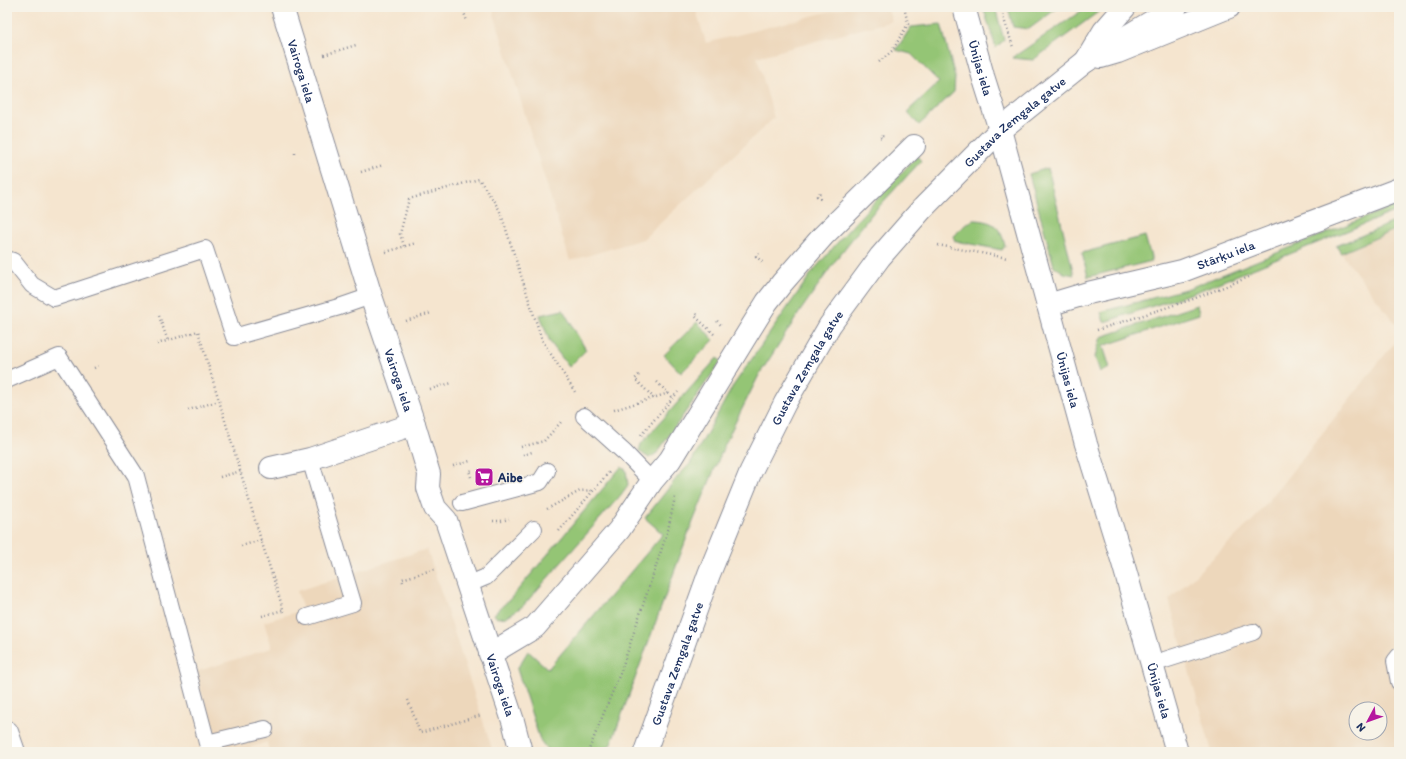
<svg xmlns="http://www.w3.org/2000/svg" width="1406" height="759" viewBox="0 0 1406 759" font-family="Itim,sans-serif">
<rect width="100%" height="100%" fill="#f7f3e8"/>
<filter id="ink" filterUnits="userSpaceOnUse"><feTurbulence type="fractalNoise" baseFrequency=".025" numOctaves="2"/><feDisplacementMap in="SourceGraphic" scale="8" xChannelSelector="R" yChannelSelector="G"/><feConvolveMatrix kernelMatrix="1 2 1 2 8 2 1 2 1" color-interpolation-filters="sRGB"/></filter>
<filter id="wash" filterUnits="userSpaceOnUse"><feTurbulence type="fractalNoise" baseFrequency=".012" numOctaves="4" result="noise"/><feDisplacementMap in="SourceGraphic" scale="16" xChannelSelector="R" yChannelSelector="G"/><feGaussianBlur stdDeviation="0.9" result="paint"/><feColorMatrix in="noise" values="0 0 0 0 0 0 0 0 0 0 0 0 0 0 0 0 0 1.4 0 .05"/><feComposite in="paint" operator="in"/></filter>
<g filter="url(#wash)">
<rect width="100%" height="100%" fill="#f5e5cf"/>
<g fill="#edd7bb" fill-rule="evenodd">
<polygon points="492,7 695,7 706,43 847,7 887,7 892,21 757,57 774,118 643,239 570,261"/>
<polygon points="1399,228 1399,328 1341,253"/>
<path d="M1399,337v415h-187l-43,-152 85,-81zM1356,709h24v24h-24z"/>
<polygon points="427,549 493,752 270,752 267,742 236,752 222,752 195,672 272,648 264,622 303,610 297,591"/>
</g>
<g fill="#94c574" stroke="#587a69">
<polygon points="983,7 995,7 1004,40 996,48"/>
<polygon points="1008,7 1059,7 1029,29 1013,27"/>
<polygon points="1087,7 1105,7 1033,60 1012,58"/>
<polygon points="941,24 955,77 954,92 919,125 907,112 939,82 911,54 896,50 911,27"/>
<polygon points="917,156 921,161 871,215 838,257 801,310 759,375 726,441 688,534 611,744 603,752 549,752 540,740 517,669 528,651 548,669 663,534 645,518 679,475 690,464 733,386 813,271 850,228"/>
<polygon points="1048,168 1074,275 1064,273 1054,266 1029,174"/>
<polygon points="1399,204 1399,210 1193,293 1104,322 1101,312 1189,288"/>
<path d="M973,220c20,0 28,7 32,26l-3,4 -47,-9 -2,-5 12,-11z"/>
<polygon points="1399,220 1399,228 1341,253 1336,246"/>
<polygon points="1145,236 1152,261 1088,277 1082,253"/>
<polygon points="1197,305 1199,314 1103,346 1110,368 1100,372 1095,357 1101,337"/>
<polygon points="563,310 586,350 569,367 550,342 540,315"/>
<polygon points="697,322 714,340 681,373 664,355"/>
<polygon points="717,358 721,361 657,453 649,458 639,451 641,444"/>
<polygon points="621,467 626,470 628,485 620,496 523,606 506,617 497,618 494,614 511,598"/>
</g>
</g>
<g filter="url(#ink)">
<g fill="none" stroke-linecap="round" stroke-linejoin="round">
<g stroke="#888a96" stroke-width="18">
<g id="lane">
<polyline points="7,259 13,261 32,285 54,298 205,249 234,337 339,307 371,296"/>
<polyline points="7,380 59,357 136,476 207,743 265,729"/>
<polyline points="584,416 625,453 652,481"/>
<polyline points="462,503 540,482 547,471"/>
<polyline points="467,585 486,577 534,529"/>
<polyline points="307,617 353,603 310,459"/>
<polyline points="1399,656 1395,661 1399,682"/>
<polyline points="1152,664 1253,632"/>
</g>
</g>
<g stroke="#888a96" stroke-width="24">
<g id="street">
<path id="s1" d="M282,7l89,289 43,128 15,50 -1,14 7,20 11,12 67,201 8,31"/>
<path id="s2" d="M964,7l19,69 17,54 86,314 37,119 54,189"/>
<polyline points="1101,57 1118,52 1229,7"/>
<polyline points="1086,61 1104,31 1125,7"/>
<path id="s3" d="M1048,305l40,-12 94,-22 217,-82"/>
<polyline points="271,468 310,459 414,424"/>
<polyline points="490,654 535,627 619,530 652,481 670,460 749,331 767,302 782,283 823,236 914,146"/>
<polyline points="7,732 14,752"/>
</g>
</g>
<g stroke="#888a96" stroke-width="24">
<g id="primary">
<path id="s4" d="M645,752l64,-178 42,-103 34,-68 45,-78 50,-68 42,-48 78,-79 86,-69 90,-54"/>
</g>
</g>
<g stroke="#888a96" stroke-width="2.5" stroke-dasharray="1 3" stroke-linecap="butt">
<polyline points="462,7 467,21"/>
<polyline points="1000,7 1013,47"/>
<polyline points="324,55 356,45"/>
<polyline points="879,62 892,51 908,24 904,7"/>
<polyline points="883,135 880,137 883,139"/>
<polyline points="295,153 295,157"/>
<polyline points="361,172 383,165"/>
<polyline points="820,193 817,196 821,200"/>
<polyline points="938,245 1007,258"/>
<polyline points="404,246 400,234 409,199 479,179 499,209 503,220 542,340 575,392 575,395"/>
<polyline points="386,252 416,243"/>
<polyline points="759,253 756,256 764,264"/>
<polyline points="697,314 695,316 716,336"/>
<polyline points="159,316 168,341"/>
<polyline points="406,321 431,313"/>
<polyline points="717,321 722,326"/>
<polyline points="1097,330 1193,299 1249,277"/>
<polyline points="157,344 198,331 261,540 284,612"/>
<polyline points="94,368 101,365"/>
<polyline points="639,375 635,379 654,398"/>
<polyline points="657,382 673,398"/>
<polyline points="430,389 452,383"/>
<polyline points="188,410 219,401"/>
<polyline points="614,410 669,393"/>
<polyline points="641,435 678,392"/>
<polyline points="521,447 544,441 561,422"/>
<polyline points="523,455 532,452"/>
<polyline points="453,466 470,461"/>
<polyline points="220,477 241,471"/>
<polyline points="471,477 469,471 473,470"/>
<polyline points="547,509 580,491 593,490"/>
<polyline points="493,521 501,521 509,519"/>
<polyline points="559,531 610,471"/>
<polyline points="241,546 261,540"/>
<polyline points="403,582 402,579 435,569"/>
<polyline points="262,616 283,610"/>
<polyline points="408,700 420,733 482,715"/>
<polyline points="588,752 621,671 668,530 675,497"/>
</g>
<use href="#lane" stroke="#fff" stroke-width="16"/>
<use href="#street" stroke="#fff" stroke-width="22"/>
<use href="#primary" stroke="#fff" stroke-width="22"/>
</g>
</g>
<defs>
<g id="supermarket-square" transform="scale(1)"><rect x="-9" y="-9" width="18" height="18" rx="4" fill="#b5179e" stroke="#f7f3e8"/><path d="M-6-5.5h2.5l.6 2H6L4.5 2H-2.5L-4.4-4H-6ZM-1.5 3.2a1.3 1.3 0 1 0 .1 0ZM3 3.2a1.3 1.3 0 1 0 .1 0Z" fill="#fff"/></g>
</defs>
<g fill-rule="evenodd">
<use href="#supermarket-square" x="484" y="477"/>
</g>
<g text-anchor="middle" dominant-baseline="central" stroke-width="3" stroke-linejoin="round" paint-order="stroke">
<g font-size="13" fill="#1b2f5e" stroke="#f7f3e8">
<text stroke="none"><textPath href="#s2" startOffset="63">Ūnijas iela</textPath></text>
<text stroke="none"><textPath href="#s1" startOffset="67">Vairoga iela</textPath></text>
<text stroke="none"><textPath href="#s4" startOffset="742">Gustava Zemgala gatve</textPath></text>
<text stroke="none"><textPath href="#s3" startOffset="185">Stārķu iela</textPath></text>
<text stroke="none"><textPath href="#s4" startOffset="418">Gustava Zemgala gatve</textPath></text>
<text stroke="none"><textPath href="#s1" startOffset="391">Vairoga iela</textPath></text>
<text stroke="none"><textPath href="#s2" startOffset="387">Ūnijas iela</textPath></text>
<text stroke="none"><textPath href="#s4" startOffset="94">Gustava Zemgala gatve</textPath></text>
<text stroke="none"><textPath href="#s1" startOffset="715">Vairoga iela</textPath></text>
<text stroke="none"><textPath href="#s2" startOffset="711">Ūnijas iela</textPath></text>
</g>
<g font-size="13" font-weight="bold" fill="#1b2f5e" stroke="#f7f3e8" text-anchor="start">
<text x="498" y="477">Aibe</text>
</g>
</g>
<rect width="1406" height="759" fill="none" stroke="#f7f3e8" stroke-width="24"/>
<g transform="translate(1368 721) rotate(229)"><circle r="19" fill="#f7f3e8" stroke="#9fa5b1"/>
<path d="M0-3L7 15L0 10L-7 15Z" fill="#b5179e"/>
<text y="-6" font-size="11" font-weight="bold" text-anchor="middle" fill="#1b2f5e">N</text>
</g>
</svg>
